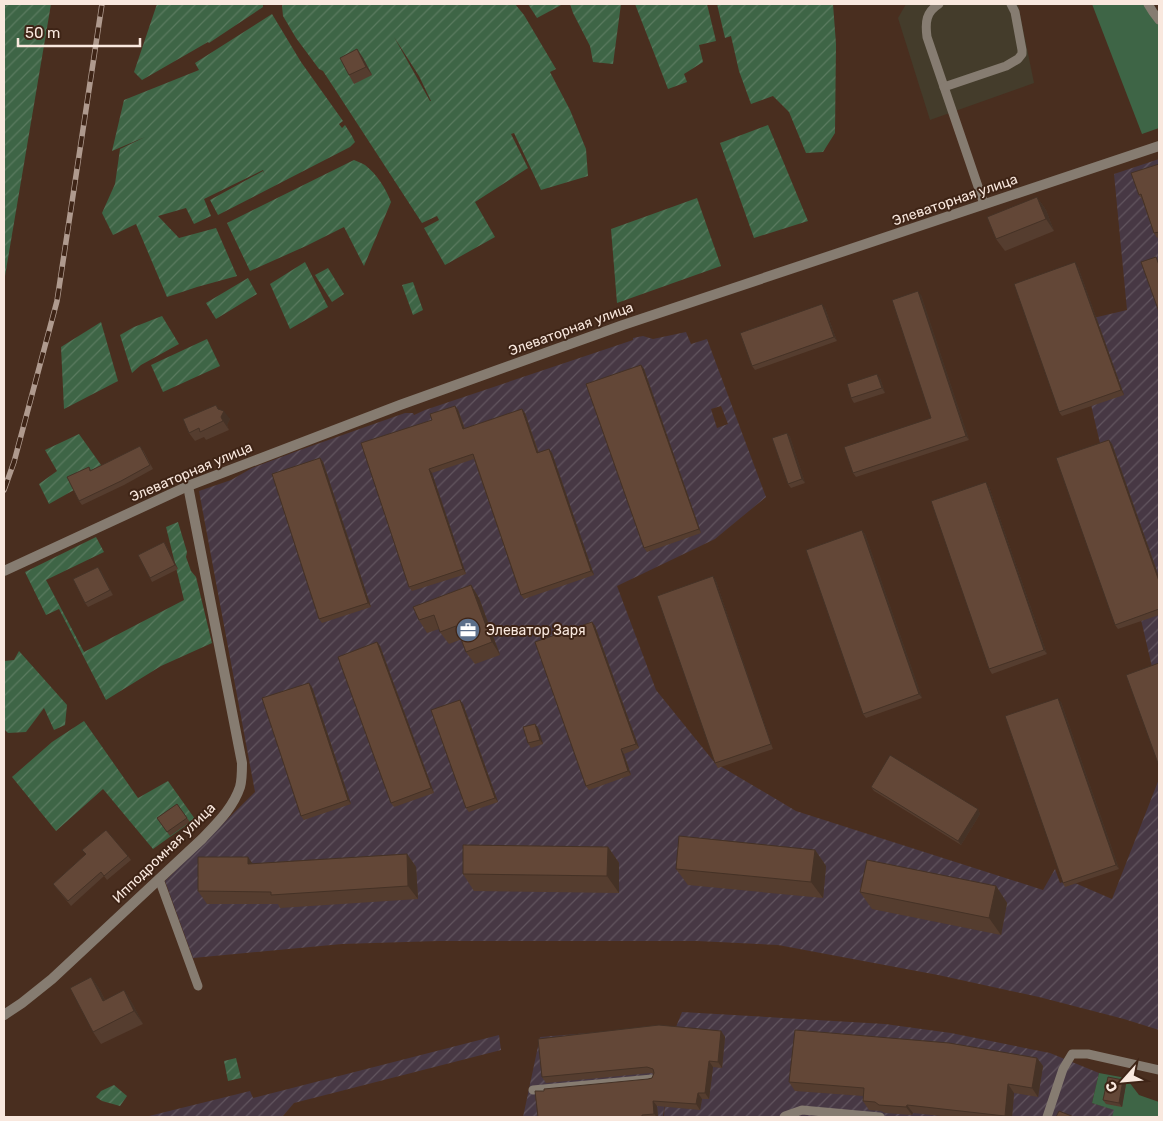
<svg xmlns="http://www.w3.org/2000/svg" width="1163" height="1121" viewBox="0 0 1163 1121" font-family="Rubik,sans-serif">
<defs>
<pattern id="industrial-furrows" width="10" height="10" patternUnits="userSpaceOnUse" patternTransform="scale(1.25)"><rect width="10" height="10" fill="#473844"/><path d="M-1 1l2-2M0 10L10 0M9 11l2-2" fill="none" stroke="#62555f"/></pattern>
<pattern id="garden-furrows" width="10" height="10" patternUnits="userSpaceOnUse" patternTransform="scale(1.25)"><rect width="10" height="10" fill="#3e6546"/><path d="M-1 1l2-2M0 10L10 0M9 11l2-2" fill="none" stroke="#5b7b60"/></pattern>
</defs>
<rect width="100%" height="100%" fill="#492e1f"/>
<polygon fill="#443c2b" points="906,4 1018,4 1034,83 930,120 898,18"/>
<g fill="url(#industrial-furrows)" fill-rule="evenodd">
<polygon points="1159,159 1159,697 1072,323 1127,310 1114,174"/>
<path d="M686,332l5,12 16,-5 59,158 -51,42 -98,47 39,104 59,73 81,48 247,79 12,-21 5,14 8,-3 44,19 47,-120v251l-35,-11 -85,-22 -101,-22 -160,-30 -81,-4h-259l-96,3 -149,14 -28,-77 90,-89 -56,-301 32,-11 21,-12 48,-18 105,-37h8l1,2 11,-5 208,-70v-2l10,-2 10,3zM721,406l7,18 -11,4 -6,-19z"/>
<polygon points="682,1012 885,1024 951,1033 1050,1053 1099,1073 1092,1103 1115,1110 1112,1117 664,1117 665,1100 663,1117 523,1117 540,1037 676,1026 676,1027"/>
<polygon points="499,1035 501,1050 294,1103 282,1117 145,1117 250,1091 253,1098"/>
</g>
<g fill="#3e6546">
<polygon points="1092,4 1148,4 1159,17 1159,128 1142,134"/>
<polygon points="1099,1073 1126,1078 1139,1095 1159,1102 1159,1117 1112,1117 1114,1110 1092,1103"/>
</g>
<g fill="url(#garden-furrows)" fill-rule="evenodd">
<polygon points="4,4 51,4 4,282"/>
<polygon points="157,4 263,4 263,7 209,43 208,42 142,80 134,72"/>
<path d="M283,4h232l9,11 32,54 -6,3 20,38 16,39 2,27 -47,14 -27,-57 -3,1 17,34 -53,34 20,35 -50,28 -21,-37 15,-8 -2,-4 -15,7 -99,-152 -4,-2 -23,-31 -13,-22 -1,-10zM394,37l25,39 12,25h-1z"/>
<polygon points="528,4 563,4 537,18"/>
<polygon points="570,4 621,4 613,64 593,62 590,46 573,13"/>
<polygon points="635,4 707,4 716,41 699,45 703,62 684,74 687,82 668,89"/>
<polygon points="717,4 833,4 836,44 835,133 823,152 806,153 789,112 773,96 751,104 739,71 731,36 725,38"/>
<polygon points="272,14 301,62 343,121 339,124 342,128 345,125 352,136 355,142 350,147 218,215 210,200 263,171 265,175 263,170 204,199 211,216 194,224 186,208 158,216 179,238 216,228 237,276 197,287 167,297 136,224 113,235 102,213 115,184 120,149 145,137 112,151 124,100 199,70 195,63"/>
<polygon points="768,125 808,221 754,238 720,143"/>
<path d="M354,160c4,2 8,3 11,5 12,9 21,24 26,37l-27,64 -20,-39 -38,19 -56,25 -23,-48z"/>
<polygon points="697,198 721,266 617,303 611,229"/>
<polygon points="305,262 328,307 290,329 270,284"/>
<polygon points="328,268 344,294 332,302 315,275"/>
<polygon points="248,278 257,294 216,319 206,303"/>
<polygon points="413,282 423,310 413,315 402,285"/>
<polygon points="162,316 179,344 141,365 132,373 120,335 134,327"/>
<polygon points="101,322 118,381 64,409 61,347"/>
<polygon points="207,339 220,366 163,392 151,365"/>
<polygon points="79,434 106,472 49,504 39,484 57,471 45,450"/>
<polygon points="178,522 187,552 186,557 191,571 196,577 212,643 161,666 106,700 59,609 46,615 25,572 96,537 104,552 46,580 84,652 184,600 166,527"/>
<polygon points="19,651 67,705 65,725 54,730 44,708 26,732 8,733 4,729 4,661 14,660"/>
<polygon points="84,721 138,798 168,781 195,819 153,849 103,789 56,831 12,777 52,742"/>
<polygon points="236,1058 241,1078 228,1081 224,1061"/>
<polygon points="114,1085 127,1096 120,1106 102,1101 96,1097 101,1091"/>
</g>
<g fill="none" stroke-linecap="round" stroke-linejoin="round">
<g stroke="#867c71" stroke-width="9">
<path d="M939,4c-13,8 -14,18 -12,33l57,167"/>
<polyline points="1148,4 1153,12 1159,20"/>
<polyline points="944,87 1006,66 1018,59 1022,54 1022,50 1015,12 1011,4"/>
<polyline points="159,879 198,986"/>
<polyline points="533,1090 652,1079"/>
<polyline points="784,1117 785,1116 802,1110 880,1117"/>
<polyline points="1047,1117 1063,1069 1072,1054 1088,1054 1159,1070"/>
</g>
<g stroke="#867c71" stroke-width="10">
<polyline points="4,571 188,486 400,405 623,325 1159,146"/>
<path d="M4,1015l18,-12 30,-24 150,-140c15,-16 31,-31 38,-52 2,-7 2,-17 2,-24l-54,-277"/>
</g>
<g stroke="#af9a8e" stroke-width="5.5">
<polyline id="rail" points="4,490 14,462 57,301 102,4"/>
</g>
<use href="#rail" stroke="#3e2416" stroke-width="4" stroke-dasharray="11" stroke-linecap="butt"/>
</g>
<g fill="#553d2f">
<polygon points="357,49 363,58 372,75 354,84 349,75"/>
<polygon points="1159,164 1159,237 1157,238 1154,233 1142,199 1139,195"/>
<polygon points="1037,197 1046,210 1054,231 1005,251 996,239"/>
<polygon points="1078,267 1124,395 1062,416 1059,412"/>
<polygon points="921,295 969,440 856,477 853,473 931,418"/>
<polygon points="825,308 837,341 755,370 752,366"/>
<polygon points="641,365 644,369 701,533 647,552 644,548"/>
<polygon points="880,378 885,393 854,403 851,398"/>
<polygon points="455,406 458,410 465,428 525,413 539,453 549,449 552,453 594,575 524,599 521,595 474,459 432,473 466,574 412,591 409,587 432,420"/>
<polygon points="219,410 230,419 227,425 229,430 206,440 204,437 195,441 189,433"/>
<polygon points="787,433 790,437 805,483 791,488 788,484"/>
<polygon points="1112,444 1159,577 1159,615 1118,629 1115,625"/>
<polygon points="143,450 153,469 124,485 82,505 79,501 89,467 91,470"/>
<polygon points="320,458 323,462 371,607 322,623 319,619"/>
<polygon points="989,487 1047,654 992,674 989,669"/>
<polygon points="862,530 865,534 922,698 866,718 863,714"/>
<polygon points="164,542 167,547 178,569 152,582 150,578"/>
<polygon points="101,571 113,595 88,607 85,603"/>
<polygon points="713,576 716,581 773,749 718,768 715,763"/>
<polygon points="471,585 479,598 500,655 475,664 466,652 462,639 449,644 440,632 439,629 427,633 419,620"/>
<polygon points="592,622 595,626 639,748 624,754 631,775 589,790 586,786"/>
<polygon points="377,642 380,646 434,793 394,807 391,803"/>
<polygon points="312,687 351,804 304,820 301,816"/>
<polygon points="1061,702 1119,869 1065,887 1063,883"/>
<polygon points="463,704 498,802 469,812 466,808"/>
<polygon points="535,724 538,728 543,744 531,748 528,743"/>
<polygon points="871,787 978,809 980,814 961,845 874,791"/>
<polygon points="177,804 190,822 170,836 157,818"/>
<polygon points="608,847 619,863 619,893 474,891 463,874"/>
<polygon points="82,850 128,856 131,860 107,880 104,876 71,906 53,884 86,854"/>
<polygon points="815,850 826,866 823,898 688,885 676,869"/>
<polygon points="407,854 416,867 418,899 280,908 278,904 207,904 198,891 253,864"/>
<polygon points="996,886 1007,903 1001,935 872,909 860,892"/>
<polygon points="91,977 100,990 105,1000 124,990 132,1003 143,1024 101,1044 93,1032"/>
<polygon points="721,1031 725,1037 722,1068 713,1067 709,1099 702,1099 700,1110 657,1106 658,1117 538,1117 648,1079 652,1078 654,1074 651,1073 546,1083 542,1077"/>
<polygon points="1037,1058 1043,1066 1038,1097 1014,1093 1012,1117 950,1117 913,1113 912,1115 885,1113 881,1111 869,1110 863,1101 863,1096 795,1091 789,1082"/>
<polygon points="1126,1084 1122,1107 1106,1104 1103,1100"/>
</g>
<g fill="#453226">
<polygon points="357,49 363,58 372,75 366,67"/>
<polygon points="1037,197 1046,210 1054,231 1046,219"/>
<polygon points="1075,262 1078,267 1124,395 1121,390"/>
<polygon points="918,291 921,295 969,440 966,436"/>
<polygon points="822,304 825,308 837,341 834,337"/>
<polygon points="641,365 644,369 701,533 699,529"/>
<polygon points="877,374 880,378 885,393 882,388"/>
<polygon points="216,405 222,413 224,411 230,419 227,425 229,430 223,421"/>
<polygon points="455,406 458,410 466,433 463,429"/>
<polygon points="522,409 525,413 540,458 537,453"/>
<polygon points="787,433 790,437 805,483 802,479"/>
<polygon points="1109,440 1112,444 1159,577 1159,581"/>
<polygon points="549,449 552,453 594,575 591,571"/>
<polygon points="320,458 323,462 371,607 368,603"/>
<polygon points="429,469 432,473 466,574 463,569"/>
<polygon points="986,482 989,487 1047,654 1044,650"/>
<polygon points="862,530 865,534 922,698 919,694"/>
<polygon points="164,542 167,547 178,569 175,565"/>
<polygon points="98,567 101,571 113,595 110,590"/>
<polygon points="713,576 716,581 773,749 771,744"/>
<polygon points="471,585 479,598 500,655 492,642"/>
<polygon points="592,622 595,626 639,748 636,744"/>
<polygon points="377,642 380,646 434,793 431,788"/>
<polygon points="309,683 312,687 351,804 348,800"/>
<polygon points="1058,698 1061,702 1119,869 1116,865"/>
<polygon points="460,700 463,704 498,802 495,798"/>
<polygon points="535,724 538,728 543,744 540,740"/>
<polygon points="621,749 624,754 631,775 628,771"/>
<polygon points="978,809 980,814 961,845 958,841"/>
<polygon points="608,847 619,863 619,893 607,876"/>
<polygon points="815,850 826,866 823,898 811,882"/>
<polygon points="407,854 416,867 418,899 408,886"/>
<polygon points="248,857 257,870 248,864"/>
<polygon points="996,886 1007,903 1001,935 989,918"/>
<polygon points="91,977 100,990 111,1013 103,1001"/>
<polygon points="124,990 132,1003 143,1024 134,1011"/>
<polygon points="721,1031 725,1037 722,1068 718,1062"/>
<polygon points="1037,1058 1043,1066 1038,1097 1032,1088"/>
<polygon points="709,1061 713,1067 709,1099 705,1093"/>
<polygon points="1123,1080 1126,1084 1122,1107 1119,1103"/>
<polygon points="1008,1084 1014,1093 1012,1117 1006,1117 1005,1116"/>
<polygon points="698,1093 702,1099 700,1110 696,1104"/>
<polygon points="653,1101 657,1106 658,1117 657,1117 654,1114"/>
<polygon points="907,1105 913,1113 912,1115 906,1107"/>
</g>
<g fill="#634737" stroke="#453226">
<polygon points="357,49 366,67 349,75 340,58"/>
<polygon points="1159,164 1159,232 1154,233 1141,194 1139,195 1131,173"/>
<polygon points="1037,197 1046,219 996,239 987,217"/>
<polygon points="1156,257 1159,265 1159,312 1141,262"/>
<polygon points="1075,262 1121,390 1059,412 1014,284"/>
<polygon points="918,291 966,436 853,473 844,447 931,418 892,300"/>
<polygon points="822,304 834,337 752,366 740,333"/>
<polygon points="641,365 699,529 644,548 586,384"/>
<polygon points="877,374 882,388 851,398 847,384"/>
<polygon points="216,405 218,409 224,411 221,417 223,421 200,432 199,428 189,433 183,419"/>
<polygon points="455,406 463,429 522,409 537,453 549,449 591,571 521,595 473,454 429,469 463,569 409,587 361,443 432,420 430,414"/>
<polygon points="787,433 802,479 788,484 772,438"/>
<polygon points="1109,440 1159,581 1159,609 1115,625 1056,458"/>
<polygon points="140,446 150,465 121,481 79,501 67,477 89,467 90,471"/>
<polygon points="320,458 368,603 319,619 272,474"/>
<polygon points="986,482 1044,650 989,669 931,501"/>
<polygon points="862,530 919,694 863,714 806,550"/>
<polygon points="164,542 175,565 150,578 138,555"/>
<polygon points="98,567 110,590 85,603 73,579"/>
<polygon points="713,576 771,744 715,763 657,596"/>
<polygon points="471,585 492,642 466,652 456,626 440,632 434,615 419,620 413,607"/>
<polygon points="592,622 636,744 621,749 628,771 586,786 535,642"/>
<polygon points="377,642 431,788 391,803 338,657"/>
<polygon points="1159,663 1159,766 1126,675"/>
<polygon points="309,683 348,800 301,816 262,698"/>
<polygon points="1058,698 1116,865 1063,883 1005,716"/>
<polygon points="460,700 495,798 466,808 431,710"/>
<polygon points="535,724 540,740 528,743 523,727"/>
<polygon points="890,755 978,809 958,841 871,787"/>
<polygon points="177,804 187,818 167,832 157,818"/>
<polygon points="106,830 128,856 104,876 101,872 68,901 53,884 86,854 82,850"/>
<polygon points="679,836 815,850 811,882 676,869"/>
<polygon points="463,845 608,847 607,876 463,874"/>
<polygon points="407,854 408,886 271,895 271,892 198,891 198,857 248,857 248,864"/>
<polygon points="867,860 996,886 989,918 860,892"/>
<polygon points="91,977 103,1001 124,990 134,1011 93,1032 70,988"/>
<polygon points="659,1025 721,1031 718,1062 709,1061 705,1093 698,1093 696,1104 653,1101 654,1114 642,1115 642,1117 538,1117 535,1091 544,1091 544,1089 648,1079 652,1078 654,1073 653,1069 647,1067 542,1077 538,1039"/>
<polygon points="795,1030 949,1043 1037,1058 1032,1088 1008,1084 1005,1116 907,1105 906,1107 879,1105 875,1102 863,1101 864,1088 789,1082"/>
<polygon points="1108,1077 1123,1080 1119,1103 1103,1100"/>
<polygon points="1059,1111 1074,1117 1056,1117"/>
</g>
<defs>
<g id="office-disc" transform="scale(1.25)"><circle r="9.5" fill="#5c6f8a" stroke="#3e2416"/><path d="M-6-3h4V-5.5h4V-3h4V5H-6ZM-1-4.5V-3h2v-1.5ZM-6 0V1H6V0Z" fill="#fff"/></g>
</defs>
<g fill-rule="evenodd">
<use href="#office-disc" x="468" y="630"/>
</g>
<g text-anchor="middle" dominant-baseline="central" stroke-width="4" stroke-linejoin="round" paint-order="stroke">
<g font-size="14" fill="#f9e8de" stroke="#3e2416">
<text transform="translate(955 200) rotate(-19)">Элеваторная улица</text>
<text transform="translate(571 329) rotate(-20)">Элеваторная улица</text>
<text transform="translate(191 472) rotate(-23)">Элеваторная улица</text>
<text transform="translate(164 853) rotate(-44)">Ипподромная улица</text>
</g>
<g font-size="14" fill="#f9e8de" stroke="#3e2416" text-anchor="start">
<text x="486" y="630">Элеватор Заря</text>
</g>
</g>
<rect width="1163" height="1121" fill="none" stroke="#f9e8de" stroke-width="10"/>
<g transform="translate(1123 1081) rotate(243)" stroke="#3e2416" stroke-width="4" paint-order="stroke">
<path d="M0-4L9 19L0 12L-9 19Z" fill="#f9e8de"/>
<text y="-8" font-size="14" font-weight="bold" text-anchor="middle" fill="#f9e8de">С</text>
</g>
<path d="M18 38v8h122v-8" fill="none" stroke="#f9e8de" stroke-width="2.5"/>
<text x="25" y="38" font-size="15" fill="#f9e8de" stroke="#3e2416" stroke-width="4" paint-order="stroke">50 m</text>
</svg>
